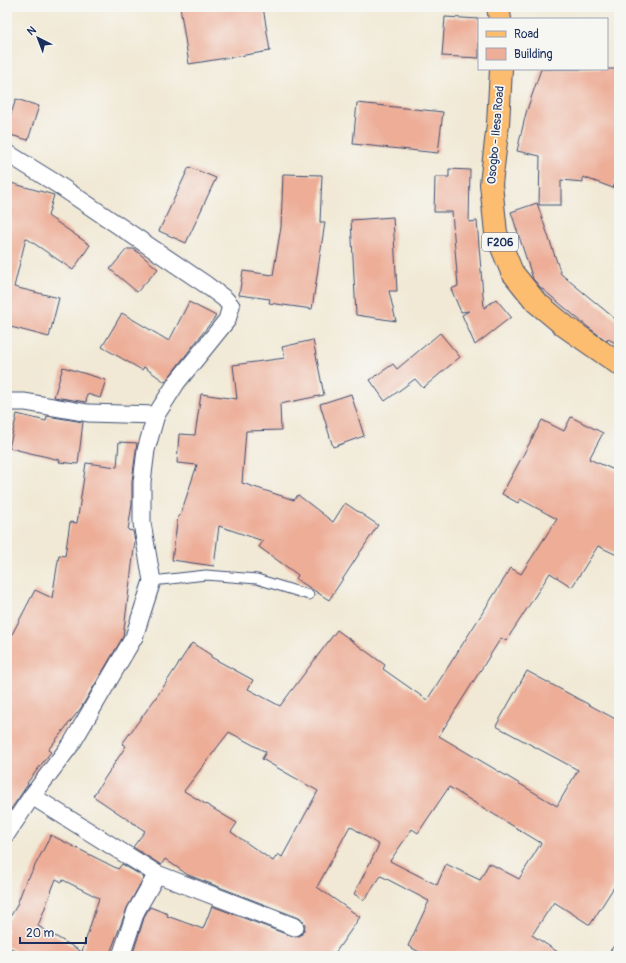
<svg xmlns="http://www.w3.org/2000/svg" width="626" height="963" viewBox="0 0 626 963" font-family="Pangolin,sans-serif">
<rect width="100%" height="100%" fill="#f6f6f2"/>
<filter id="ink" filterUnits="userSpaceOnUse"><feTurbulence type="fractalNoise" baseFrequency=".025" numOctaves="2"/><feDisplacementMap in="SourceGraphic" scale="8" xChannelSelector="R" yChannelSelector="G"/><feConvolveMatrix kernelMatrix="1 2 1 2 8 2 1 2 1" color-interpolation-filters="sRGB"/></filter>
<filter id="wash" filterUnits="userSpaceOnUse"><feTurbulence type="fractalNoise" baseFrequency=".012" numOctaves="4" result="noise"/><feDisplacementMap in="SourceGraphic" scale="16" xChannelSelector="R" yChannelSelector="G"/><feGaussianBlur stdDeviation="0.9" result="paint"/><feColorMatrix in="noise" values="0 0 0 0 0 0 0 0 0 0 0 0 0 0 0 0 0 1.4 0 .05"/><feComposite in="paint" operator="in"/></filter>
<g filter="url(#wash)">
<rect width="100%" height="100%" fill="#f1e9d5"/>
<g id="blocks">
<g fill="#edad97" fill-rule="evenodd">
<polygon points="180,7 263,7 270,51 189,64"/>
<polygon points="445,17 479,19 479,58 442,56"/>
<polygon points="541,69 619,69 619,172 613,188 583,177 583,182 561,180 561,205 539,205 540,156 517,151 526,113"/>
<polygon points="16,99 39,106 28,140 7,134 7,126"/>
<polygon points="357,103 443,112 438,153 353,144"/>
<polygon points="189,167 216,178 186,243 159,231"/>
<polygon points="449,169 470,170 469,222 477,221 484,308 496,299 511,317 475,345 462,315 469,311 461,312 451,289 458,286 452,212 434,212 435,177 449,177"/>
<polygon points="283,174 322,175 320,222 325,222 312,309 269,303 270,299 239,295 243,271 273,275 281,227"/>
<polygon points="11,183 54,195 48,216 90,245 73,270 26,238 14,287 59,298 49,337 7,326 7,197"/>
<polygon points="537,203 561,274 619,322 619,345 608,339 607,341 589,328 540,287 533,279 511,212"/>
<polygon points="393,217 397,291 389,291 396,321 356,315 351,220"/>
<polygon points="127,249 134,249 158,269 137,292 110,269"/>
<polygon points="189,302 216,316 165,382 144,367 142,370 102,347 122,313 169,341"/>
<polygon points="440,333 460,357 423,388 415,379 385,401 370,380 393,364 397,369"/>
<polygon points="313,340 324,395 280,404 281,430 246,431 242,483 294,500 298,495 333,522 345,503 378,525 329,600 296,579 298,575 259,547 263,541 219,526 214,566 172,560 178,516 180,516 197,465 177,463 179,434 195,435 201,394 237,399 233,365 285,358 282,347"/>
<polygon points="63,367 106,380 100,398 87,394 86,402 54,397"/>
<polygon points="351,394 364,436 333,447 320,404"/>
<polygon points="17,414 46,421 47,416 83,422 78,464 59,462 60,460 9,448"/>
<path d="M571,417l32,16 -14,26 30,13v84l-21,-10 -26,41 -22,-14 -44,68 -5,-3 -62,98 118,70 21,-36 -82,-44 31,-55 92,50v158l-29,46 -36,-23 -22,33 32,21h-137l-19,-10 21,-45 -48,-25 -17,24 -10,-6 25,-49 -29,-19 -33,61 43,30 -27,39h-201l13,-41 5,-8 18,7 -1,2 36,13 9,-23 79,30 5,1 5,-2 3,-5 1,-5 -2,-4 -4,-3 -111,-43 -23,-16 -4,6 -28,-18 12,-16 -52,-35 33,-50 -4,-2 38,-52 32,-49 19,12v2l42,23 -5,9 32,17 57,-76 48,35 -2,4 44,31 84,-132 10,6 36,-55 -37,-20 -2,4 -16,-9 40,-74 22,11zM229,732l37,20 -4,7 56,32 -36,66 -4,-3 -5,7 -42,-29 6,-9 -53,-32zM449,787l92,56 -22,36 -30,-16 -9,17 -34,-16 -9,21 -47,-24 22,-32 6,4z"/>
<polygon points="119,442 137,443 132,481 132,504 128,530 133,531 135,541 123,637 81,708 48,750 51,752 27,783 28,784 7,815 7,644 35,590 52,598 59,555 65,556 70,522 77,523 86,463 117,467"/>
<path d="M51,835l67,34 4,-5 22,13 -17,31 -18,48h-84l-18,-10v-24l9,-15 11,-29 1,1zM56,879l6,3 1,-2 36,18 -17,54 -44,-26z"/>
</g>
</g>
</g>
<g filter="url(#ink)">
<use href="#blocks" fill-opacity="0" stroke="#3b4b70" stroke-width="1"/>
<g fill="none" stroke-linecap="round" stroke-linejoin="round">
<g stroke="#3b4b70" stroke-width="11">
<polyline id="service" points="152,581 206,575 257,579 309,595"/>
</g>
<g stroke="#3b4b70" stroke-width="19">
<g id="minor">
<polyline points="7,153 57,184 205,284 225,299 231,306 227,320 177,382 156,415 146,450 142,482 142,523 152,581 134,637 72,743 32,796 7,833"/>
<polyline points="7,402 25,402 88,413 156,415"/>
<polyline points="32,796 157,874 295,927"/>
<polyline points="121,956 136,911 157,874"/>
<polyline points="618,956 619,954"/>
</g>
</g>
<g stroke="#3b4b70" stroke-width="24">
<g id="primary">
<polyline points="498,7 500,19"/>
<polyline points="501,69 498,124 491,184 496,233 512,272 536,302 566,327 619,364"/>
</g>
</g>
<use href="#service" stroke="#fff" stroke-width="9"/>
<use href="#minor" stroke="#fff" stroke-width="17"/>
<use href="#primary" stroke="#fcbd6f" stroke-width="22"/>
</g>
</g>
<g text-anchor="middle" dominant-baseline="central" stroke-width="3.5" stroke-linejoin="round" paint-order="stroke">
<rect fill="#f6f6f2" stroke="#5d6b8a" stroke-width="1" x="482" y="233" width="36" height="18" rx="3"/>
<g font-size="11" font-weight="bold" fill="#1b2f5e">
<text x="500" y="242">F206</text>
</g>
<g font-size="12" fill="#1b2f5e" stroke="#f6f6f2">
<text transform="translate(496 135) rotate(-85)">Osogbo - Ilesa Road</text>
</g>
</g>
<rect width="626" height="963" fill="none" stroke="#f6f6f2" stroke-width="24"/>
<rect x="478" y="18" width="130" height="52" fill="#f6f6f2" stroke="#9ea6b7"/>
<rect x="486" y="31" width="20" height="6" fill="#fcbd6f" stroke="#9ea6b7"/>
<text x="514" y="38" font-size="12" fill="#1b2f5e">Road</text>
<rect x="486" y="48" width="20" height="12" fill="#edad97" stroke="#9ea6b7"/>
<text x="514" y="58" font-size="12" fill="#1b2f5e">Building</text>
<g transform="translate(38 38) rotate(318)" stroke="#f6f6f2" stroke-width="3" paint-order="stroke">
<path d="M0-3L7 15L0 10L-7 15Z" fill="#1b2f5e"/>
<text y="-6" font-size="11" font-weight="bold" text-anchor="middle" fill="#1b2f5e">N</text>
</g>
<path d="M20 937v6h66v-6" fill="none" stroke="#1b2f5e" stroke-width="2"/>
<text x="26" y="937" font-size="12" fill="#1b2f5e" stroke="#f6f6f2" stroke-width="3" paint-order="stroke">20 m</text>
</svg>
